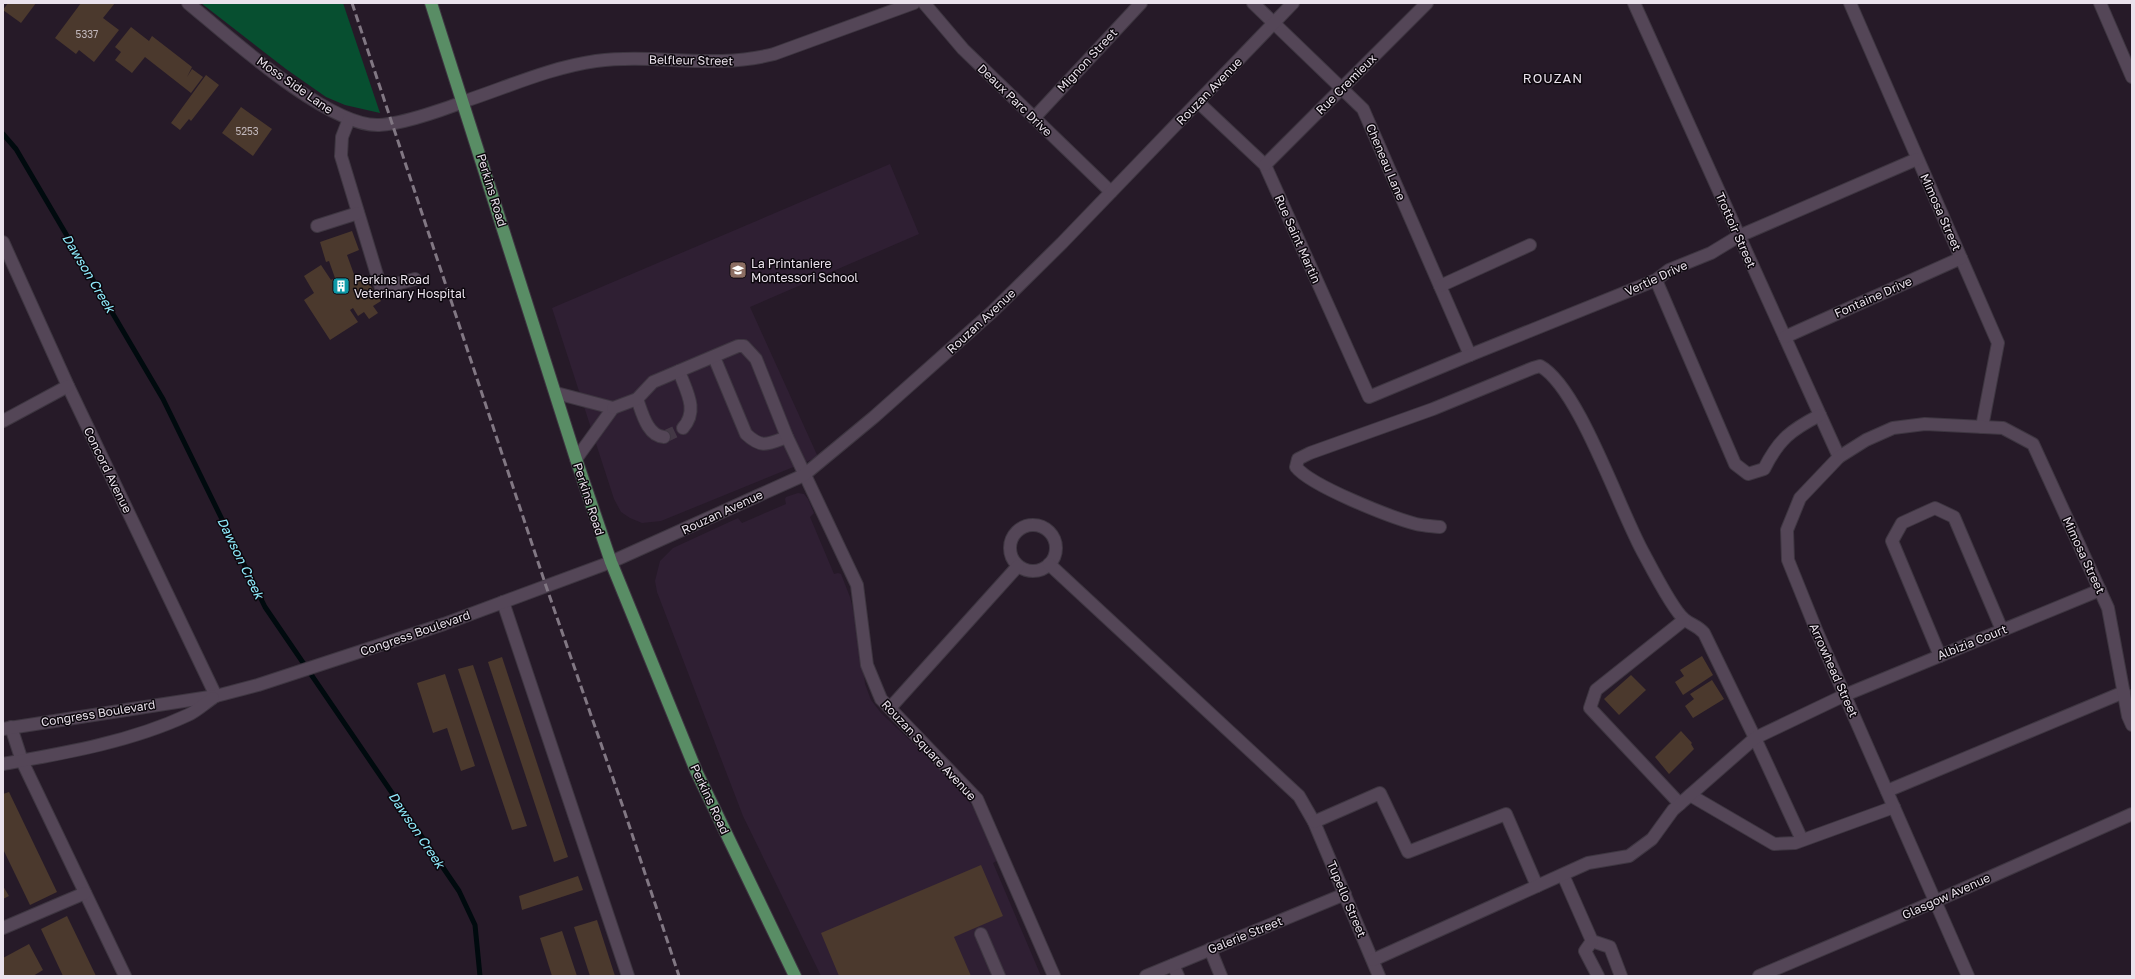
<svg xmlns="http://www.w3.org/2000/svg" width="2135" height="979" viewBox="0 0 2135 979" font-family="'Golos Text',sans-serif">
<rect width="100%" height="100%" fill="#261a28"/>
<g fill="#2f1f33">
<polygon points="890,164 919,234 750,307 818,457 661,521 642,523 630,518 621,512 614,499 552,308"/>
<polygon points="798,493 804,494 808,499 814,513 810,517 834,574 838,573 841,574 850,597 861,643 865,684 871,700 881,713 952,780 976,811 998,860 993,863 1041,976 821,976 743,816 657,592 655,581 660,561 673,548 738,518 742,523 786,504 785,499 786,497"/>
</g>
<polygon fill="#074f30" points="201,3 343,3 380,113 345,105 326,97 286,69"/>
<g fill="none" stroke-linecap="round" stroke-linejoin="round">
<polyline stroke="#000a0e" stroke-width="5" points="3,134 16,149 163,399 265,607 459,891 475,925 480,976"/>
</g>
<g fill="#4b392d">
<polygon points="8,3 36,3 21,23 3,10"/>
<polygon points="81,3 115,3 103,18 119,30 94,62 79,50 76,54 55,38"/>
<polygon points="131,27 149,41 152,36 192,67 187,77 192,69 203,77 191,93 145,57 132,73 115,60 121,52 115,47"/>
<polygon points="206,75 219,85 191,121 189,119 180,130 171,123"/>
<polygon points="241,107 272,129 253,156 222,133"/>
<polygon points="352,231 359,250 347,255 355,277 357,279 363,275 381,301 373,306 378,313 369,319 364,312 358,316 353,308 350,310 358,322 330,340 304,300 314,293 304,276 321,265 331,280 335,278 329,261 326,262 320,242"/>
<polygon points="1702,656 1713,675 1683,695 1675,682 1684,676 1680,670"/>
<polygon points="502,657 568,857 554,862 488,662"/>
<polygon points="473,665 527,826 512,830 458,669"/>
<polygon points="445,674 475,766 461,771 447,728 433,733 417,683"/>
<polygon points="1631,675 1646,690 1619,715 1604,699"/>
<polygon points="1712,680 1724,699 1693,718 1685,706 1694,699 1690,694"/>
<polygon points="1681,731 1692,743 1691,744 1694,749 1669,774 1655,757"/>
<polygon points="9,792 57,892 30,905 3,849 3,794"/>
<polygon points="981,865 1003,916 954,937 971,976 839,976 821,933"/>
<polygon points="578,876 583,890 522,910 519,896"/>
<polygon points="3,886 9,896 3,899"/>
<polygon points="67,916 96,976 63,976 41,929"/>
<polygon points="597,920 615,976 590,976 574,927"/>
<polygon points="562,931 577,976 552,976 540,938"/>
<polygon points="29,944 43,970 33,976 3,976 3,958"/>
</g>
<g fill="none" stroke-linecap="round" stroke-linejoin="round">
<polyline stroke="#433845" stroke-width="12" stroke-dasharray="12 6" stroke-linecap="butt" points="664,437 683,428"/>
<g stroke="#3e3641" stroke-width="14">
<g id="minor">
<path d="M188,3c40,33 140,124 191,122 24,-1 69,-17 92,-26 41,-14 82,-32 125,-38 61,-8 115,9 178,-7l140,-51"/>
<polyline points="924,3 963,49 1111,192"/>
<polyline points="1253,3 1363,109 1470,355"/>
<polyline points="1634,3 1839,457"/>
<polyline points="1850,3 1998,343 1982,427"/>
<polyline points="2100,3 2132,77"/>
<polyline points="1198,102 1265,165 1369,397 1470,355 1656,280 1669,270 1711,253 1739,236 1917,159"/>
<polyline points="1034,118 1141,3"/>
<polyline points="349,119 342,137 341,156 381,288 415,279"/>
<polyline points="1265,165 1427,3"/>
<polyline points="317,226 358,213"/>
<polyline points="3,242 68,386 216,696"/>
<path d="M1656,280l79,184 13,10 16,-5c15,-30 27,-39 56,-54"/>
<polyline points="1440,286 1530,245"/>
<polyline points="1785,337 1961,258"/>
<path d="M714,357l32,77c16,15 22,10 41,3"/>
<path d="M679,371c7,20 20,39 4,57"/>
<polyline points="556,393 613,408 576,459"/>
<path d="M637,399c5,13 10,37 27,38"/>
<polyline points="613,408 637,399 653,382 738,346 744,346 756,359 787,437 857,585 867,665 881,699 977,799 1054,976"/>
<polyline points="3,421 68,386"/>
<circle cx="1033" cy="548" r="23"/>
<path d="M1440,527c-8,-1 -16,-1 -24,-3 -26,-7 -105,-38 -120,-57l2,-8 12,-6 123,-44 100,-41 7,-2c39,21 80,146 104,188 8,15 29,56 40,65 7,6 13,6 20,14l51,105 47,102"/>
<polyline points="1049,564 1299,796 1314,822 1379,976"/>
<polyline points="503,602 628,976"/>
<polyline points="1940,656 1892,541 1902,523 1935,508 1954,517 2002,630"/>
<polyline points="890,708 1018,566"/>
<polyline points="11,727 22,761 125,976"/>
<polyline points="3,729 216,696 258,685 444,624 611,562 804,475 874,417 992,312 1062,243 1293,3"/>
<path d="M3,764c62,-11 127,-22 185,-49 9,-4 17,-12 25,-17"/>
<polyline points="1887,791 2124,692"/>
<polyline points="1690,795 1774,844 1795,843 1894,807"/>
<polyline points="1680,804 1590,708 1596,690 1684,620"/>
<polyline points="1314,822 1380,793 1408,852 1506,814 1537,886"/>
<polyline points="1563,875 1592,941 1610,947 1621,976"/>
<polyline points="3,928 85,893"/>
<polyline points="981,934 999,976"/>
<polyline points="1592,941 1585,951 1598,976"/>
<polyline points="1210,949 1221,976"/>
<polyline points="1373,960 1588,863 1629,856 1652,839 1673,810 1755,738 1845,695 2100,590"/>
<polyline points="1173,965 1178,976"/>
<polyline points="1146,976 1345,894"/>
<polyline points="1759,976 1936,901 2132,814"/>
<polyline points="1968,976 1817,632 1788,560 1787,530 1800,498 1839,457 1866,440 1893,428 1925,424 2003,428 2033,444 2108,608 2128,716 2132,725"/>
</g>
</g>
<g stroke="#3e3641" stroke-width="14">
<polyline id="major" points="431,3 576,459 611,562 697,773 795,976"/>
</g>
<use href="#minor" stroke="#544657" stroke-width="12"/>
<use href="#major" stroke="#598d65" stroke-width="12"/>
<polyline stroke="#817783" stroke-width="3" stroke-dasharray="8 4" stroke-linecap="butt" points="352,3 546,586 624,810 679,976"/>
</g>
<defs>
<g id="school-square" transform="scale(0.9)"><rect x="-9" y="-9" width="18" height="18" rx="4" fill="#8d6e63" stroke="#0c070d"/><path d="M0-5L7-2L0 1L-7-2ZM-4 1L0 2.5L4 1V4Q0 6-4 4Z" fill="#fff"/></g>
<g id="building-square" transform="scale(0.9)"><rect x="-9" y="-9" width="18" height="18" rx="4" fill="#0f9aa8" stroke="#0c070d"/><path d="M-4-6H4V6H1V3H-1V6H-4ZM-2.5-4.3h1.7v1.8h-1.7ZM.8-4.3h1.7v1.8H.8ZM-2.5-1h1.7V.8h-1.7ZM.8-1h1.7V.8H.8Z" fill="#fff"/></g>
</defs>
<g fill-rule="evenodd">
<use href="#school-square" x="738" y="270"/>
<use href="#building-square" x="341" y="286"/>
</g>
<g text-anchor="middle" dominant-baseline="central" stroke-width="3" stroke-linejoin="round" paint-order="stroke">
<g font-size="10" fill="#c2b8bc">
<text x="87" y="34">5337</text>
<text x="247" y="131">5253</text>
</g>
<g font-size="12" fill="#eae2ec" stroke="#0c070d">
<text transform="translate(691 60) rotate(1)">Belfleur Street</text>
<text transform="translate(1087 60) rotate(-47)">Mignon Street</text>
<text transform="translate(1346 84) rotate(-45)">Rue Cremieux</text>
<text transform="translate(295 85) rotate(35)">Moss Side Lane</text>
<text transform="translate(1209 91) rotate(-46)">Rouzan Avenue</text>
<text transform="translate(1015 100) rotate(44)">Deaux Parc Drive</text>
<text transform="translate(1386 162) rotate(67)">Cheneau Lane</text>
<text transform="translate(492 190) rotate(73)">Perkins Road</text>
<text transform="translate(1941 212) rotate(66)">Mimosa Street</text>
<text transform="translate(1736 230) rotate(66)">Trottoir Street</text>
<text transform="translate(1298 239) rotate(66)">Rue Saint Martin</text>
<text transform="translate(1656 278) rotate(-25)">Vertie Drive</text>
<text transform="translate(1873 297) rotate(-24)">Fontaine Drive</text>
<text transform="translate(981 321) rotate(-43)">Rouzan Avenue</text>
<text transform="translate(108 470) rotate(64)">Concord Avenue</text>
<text transform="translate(589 499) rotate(72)">Perkins Road</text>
<text transform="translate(722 512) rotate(-25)">Rouzan Avenue</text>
<text transform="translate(2084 555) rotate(65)">Mimosa Street</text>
<text transform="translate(415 633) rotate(-19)">Congress Boulevard</text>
<text transform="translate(1972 642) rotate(-22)">Albizia Court</text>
<text transform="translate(1834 670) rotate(66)">Arrowhead Street</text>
<text transform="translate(98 713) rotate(-9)">Congress Boulevard</text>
<text transform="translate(929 750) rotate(47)">Rouzan Square Avenue</text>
<text transform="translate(710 799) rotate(65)">Perkins Road</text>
<text transform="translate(1946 896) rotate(-24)">Glasgow Avenue</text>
<text transform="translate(1347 899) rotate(67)">Tupello Street</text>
<text transform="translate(1245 935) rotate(-22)">Galerie Street</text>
</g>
<g font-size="12" fill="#eae2ec" stroke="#0c070d" text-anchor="start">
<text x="751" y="263">La Printaniere<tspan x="751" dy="14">Montessori School</tspan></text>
<text x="354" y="279">Perkins Road<tspan x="354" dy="14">Veterinary Hospital</tspan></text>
</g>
<g font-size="13" letter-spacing="1" fill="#eae2ec" stroke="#0c070d">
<text x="1553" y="78">ROUZAN</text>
</g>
<g font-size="13" font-style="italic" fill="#90edfe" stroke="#0c070d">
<text transform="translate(89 273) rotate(59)">Dawson Creek</text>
<text transform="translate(241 558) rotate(64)">Dawson Creek</text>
<text transform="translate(417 830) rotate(56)">Dawson Creek</text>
</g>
</g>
<rect width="2135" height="979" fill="none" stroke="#eae2ec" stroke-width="8"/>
</svg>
